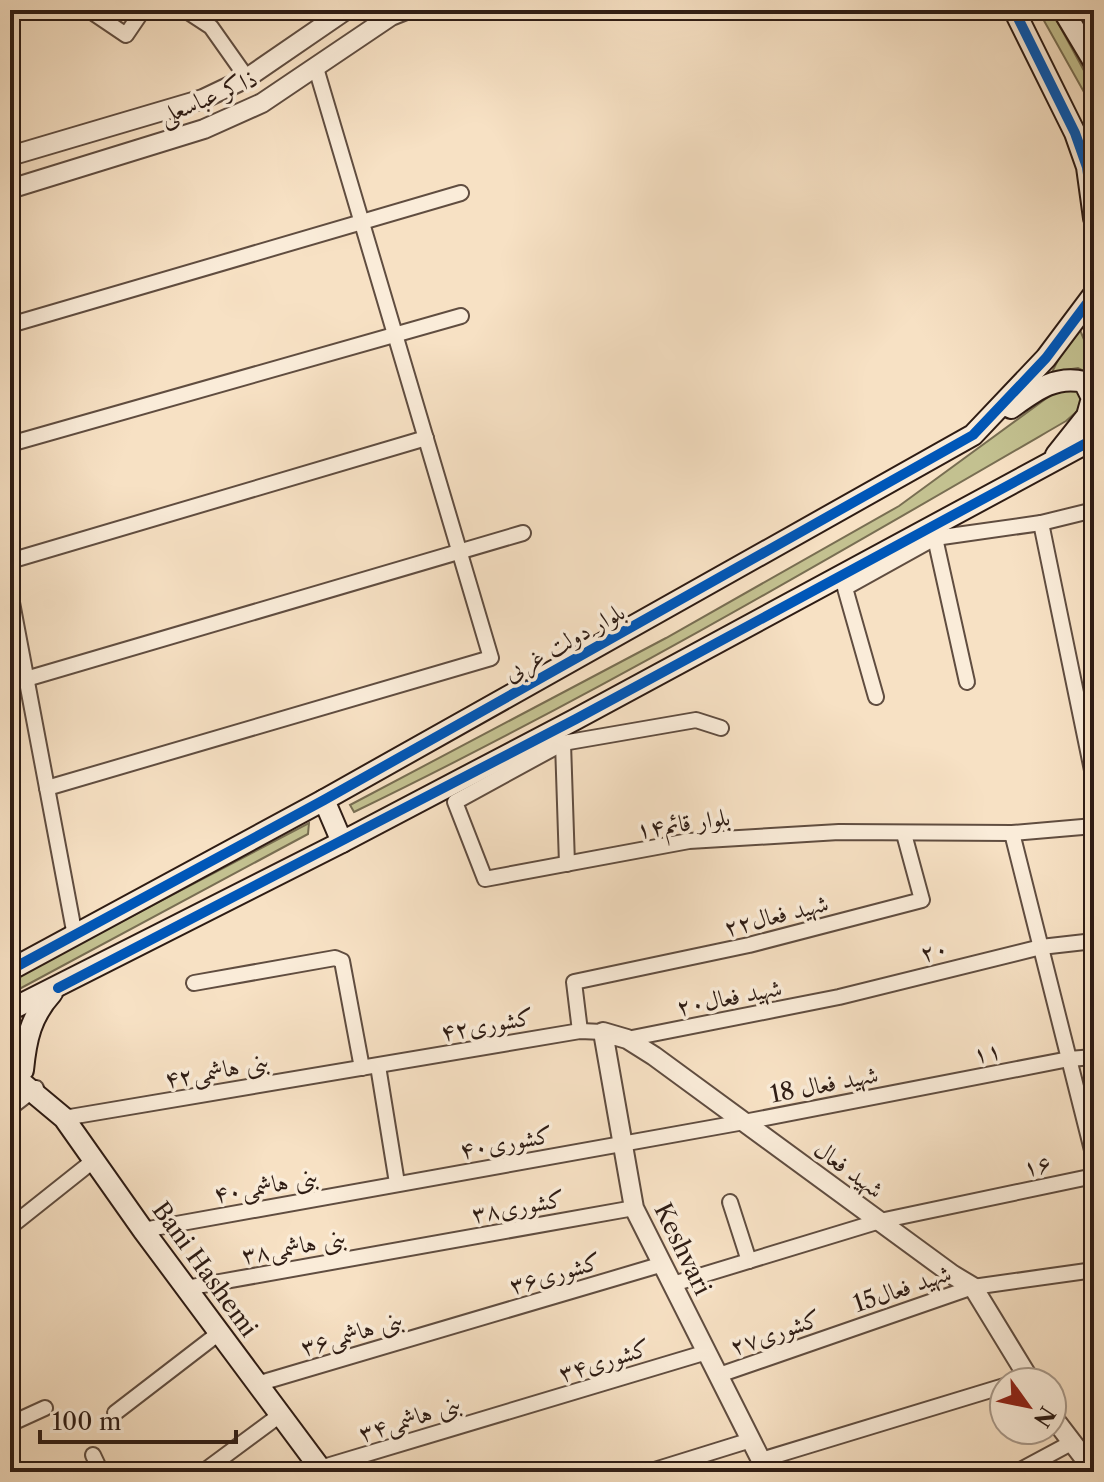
<svg xmlns="http://www.w3.org/2000/svg" width="1104" height="1482" viewBox="0 0 1104 1482" font-family="'Libre Caslon Text',Amiri,serif">
<rect width="100%" height="100%" fill="#f7e1c4"/>
<filter id="stains"><feTurbulence type="fractalNoise" baseFrequency=".0025" numOctaves="4"/><feColorMatrix values="0 0 0 0 .2 0 0 0 0 .09 0 0 0 0 .02 0 0 0 .5 -.17"/></filter>
<radialGradient id="worn" r=".72"><stop offset=".6" stop-color="#630" stop-opacity="0"/><stop offset="1" stop-color="#630" stop-opacity=".3"/></radialGradient>
<g fill="#c3c190" stroke="#786e52" stroke-width="2">
<polygon points="1038,10 1051,10 1094,89 1094,110"/>
<polygon points="1077,323 1094,363 1094,376 1078,368 1052,372"/>
<path d="M1078,387l6,9 -2,11 -16,14c-234,136 -468,273 -712,391l-4,-7 316,-167 233,-132 156,-114z"/>
<polygon points="309,823 308,834 10,994 10,980"/>
</g>
<g fill="none" stroke-linecap="round" stroke-linejoin="round">
<g stroke="#604d40" stroke-width="18">
<g id="minor">
<polyline points="89,10 126,35 143,10"/>
<polyline points="185,10 211,27 247,78"/>
<polyline points="10,325 461,193"/>
<polyline points="10,444 461,316"/>
<polyline points="1041,523 1094,780 1094,813"/>
<polyline points="935,538 967,682"/>
<polyline points="10,561 426,438"/>
<polyline points="10,592 75,936"/>
<polyline points="26,679 523,533"/>
<polyline points="876,697 845,588 935,538 1041,523 1094,510"/>
<polyline points="563,743 455,802 485,879 689,841 839,832 1012,833 1094,826"/>
<polyline points="47,788 491,658 316,68"/>
<polyline points="1012,833 1094,1158"/>
<polyline points="567,864 563,743 696,720 721,728"/>
<polyline points="194,983 335,958 342,961 362,1068"/>
<polyline points="580,1031 574,982 749,945 922,900 904,834"/>
<polyline points="627,1039 839,997 1041,947 1094,941"/>
<polyline points="378,1066 397,1183"/>
<polyline points="10,1108 36,1088"/>
<polyline points="64,1118 580,1031 603,1032"/>
<polyline points="730,1202 749,1261"/>
<polyline points="10,1227 93,1161"/>
<polyline points="143,1230 744,1122 1069,1059 1094,1057"/>
<polyline points="673,1284 880,1221 1094,1176"/>
<polyline points="186,1288 634,1208"/>
<polyline points="719,1375 973,1287 1094,1270"/>
<polyline points="257,1384 663,1264"/>
<polyline points="115,1413 219,1333"/>
<polyline points="10,1424 45,1408"/>
<polyline points="93,1455 101,1472"/>
<polyline points="761,1460 1004,1386"/>
<polyline points="320,1468 707,1352"/>
<polyline points="203,1472 280,1415"/>
<polyline points="648,1472 751,1440"/>
<polyline points="1017,1472 1071,1443"/>
</g>
</g>
<g stroke="#604d40" stroke-width="22">
<g id="tertiary">
<polyline points="10,156 203,99 247,78 346,10"/>
<polyline points="10,189 204,129 262,103 391,16 406,10"/>
<polyline points="1052,1416 1094,1471"/>
<polyline points="767,1472 634,1208 603,1032 627,1039 654,1056 953,1275 973,1287 1031,1382"/>
</g>
</g>
<g stroke="#2e1c14" stroke-width="24">
<g id="secondary">
<polyline points="1014,10 1075,133 1087,167 1094,218"/>
<polyline points="1063,10 1094,62"/>
<path d="M1011,408c24,-17 44,-33 73,-26l8,16 -5,18 -31,39"/>
<polyline points="324,800 342,842"/>
<polyline points="10,970 324,800 973,435 1046,358 1094,294"/>
<polyline points="10,1010 342,842 576,719 1094,439"/>
<path d="M23,1070c3,-31 8,-54 29,-77"/>
<polyline points="10,1073 64,1118 143,1230 323,1472"/>
</g>
</g>
<use href="#minor" stroke="#faecd9" stroke-width="14"/>
<use href="#tertiary" stroke="#faecd9" stroke-width="18"/>
<use href="#secondary" stroke="#faecd9" stroke-width="20"/>
<g stroke="#faecd9" stroke-width="15">
<g id="cycleway">
<polyline points="1014,10 1075,133 1087,167 1094,218"/>
<polyline points="10,970 324,800 973,435 1046,358 1094,294"/>
<polyline points="58,988 576,719 1094,439"/>
</g>
</g>
<use href="#cycleway" stroke="#0057b8" stroke-width="10"/>
</g>
<g text-anchor="middle" dominant-baseline="central" stroke-width="7" stroke-linejoin="round" paint-order="stroke">
<g font-size="24" fill="#2e1c14" stroke="#faecd9">
<text transform="translate(208 97) rotate(-23)">ذاکر عباسعلی</text>
<text transform="translate(564 642) rotate(-29)">بلوار دولت غربی</text>
<text transform="translate(683 823) rotate(-8)">بلوار قائم۱۴</text>
<text transform="translate(776 915) rotate(-14)">شهید فعال۲۲</text>
<text transform="translate(934 950) rotate(-14)">۲۰</text>
<text transform="translate(729 997) rotate(-11)">شهید فعال۲۰</text>
<text transform="translate(487 1024) rotate(-10)">کشوری۴۲</text>
<text transform="translate(987 1052) rotate(-11)">۱۱</text>
<text transform="translate(217 1070) rotate(-10)">بنی هاشمی۴۲</text>
<text transform="translate(824 1084) rotate(-11)">18 شهید فعال</text>
<text transform="translate(506 1142) rotate(-10)">کشوری۴۰</text>
<text transform="translate(1037 1165) rotate(-12)">۱۶</text>
<text transform="translate(849 1169) rotate(36)">شهید فعال</text>
<text transform="translate(266 1185) rotate(-10)">بنی هاشمی۴۰</text>
<text transform="translate(518 1206) rotate(-10)">کشوری۳۸</text>
<text transform="translate(294 1246) rotate(-10)">بنی هاشمی۳۸</text>
<text transform="translate(683 1249) rotate(64)">Keshvari</text>
<text transform="translate(205 1269) rotate(54)">Bani Hashemi</text>
<text transform="translate(555 1273) rotate(-16)">کشوری۳۶</text>
<text transform="translate(902 1288) rotate(-19)">15شهید فعال</text>
<text transform="translate(775 1332) rotate(-19)">کشوری۲۷</text>
<text transform="translate(352 1333) rotate(-16)">بنی هاشمی۳۶</text>
<text transform="translate(604 1360) rotate(-17)">کشوری۳۴</text>
<text transform="translate(410 1418) rotate(-17)">بنی هاشمی۳۴</text>
</g>
</g>
<rect width="1104" height="1482" fill="none" stroke="#f7e1c4" stroke-width="40"/>
<rect x="12" y="12" width="1080" height="1458" fill="none" stroke="#2e1c14" stroke-width="4"/>
<rect x="20" y="20" width="1064" height="1442" fill="none" stroke="#2e1c14" stroke-width="2"/>
<g transform="translate(1028 1406) rotate(123)"><circle r="38" fill="#faecd9" stroke="#a8998a" stroke-width="2"/>
<path d="M0-6L14 30L0 20L-14 30Z" fill="#8f2418"/>
<text y="-12" font-size="22" font-weight="bold" text-anchor="middle" fill="#2e1c14">N</text>
</g>
<path d="M40 1430v12h196v-12" fill="none" stroke="#2e1c14" stroke-width="4"/>
<text x="52" y="1430" font-size="24" fill="#2e1c14" stroke="#faecd9" stroke-width="6" paint-order="stroke">100 m</text>
<rect width="100%" height="100%" filter="url(#stains)"/>
<rect width="100%" height="100%" fill="url(#worn)"/>
</svg>
